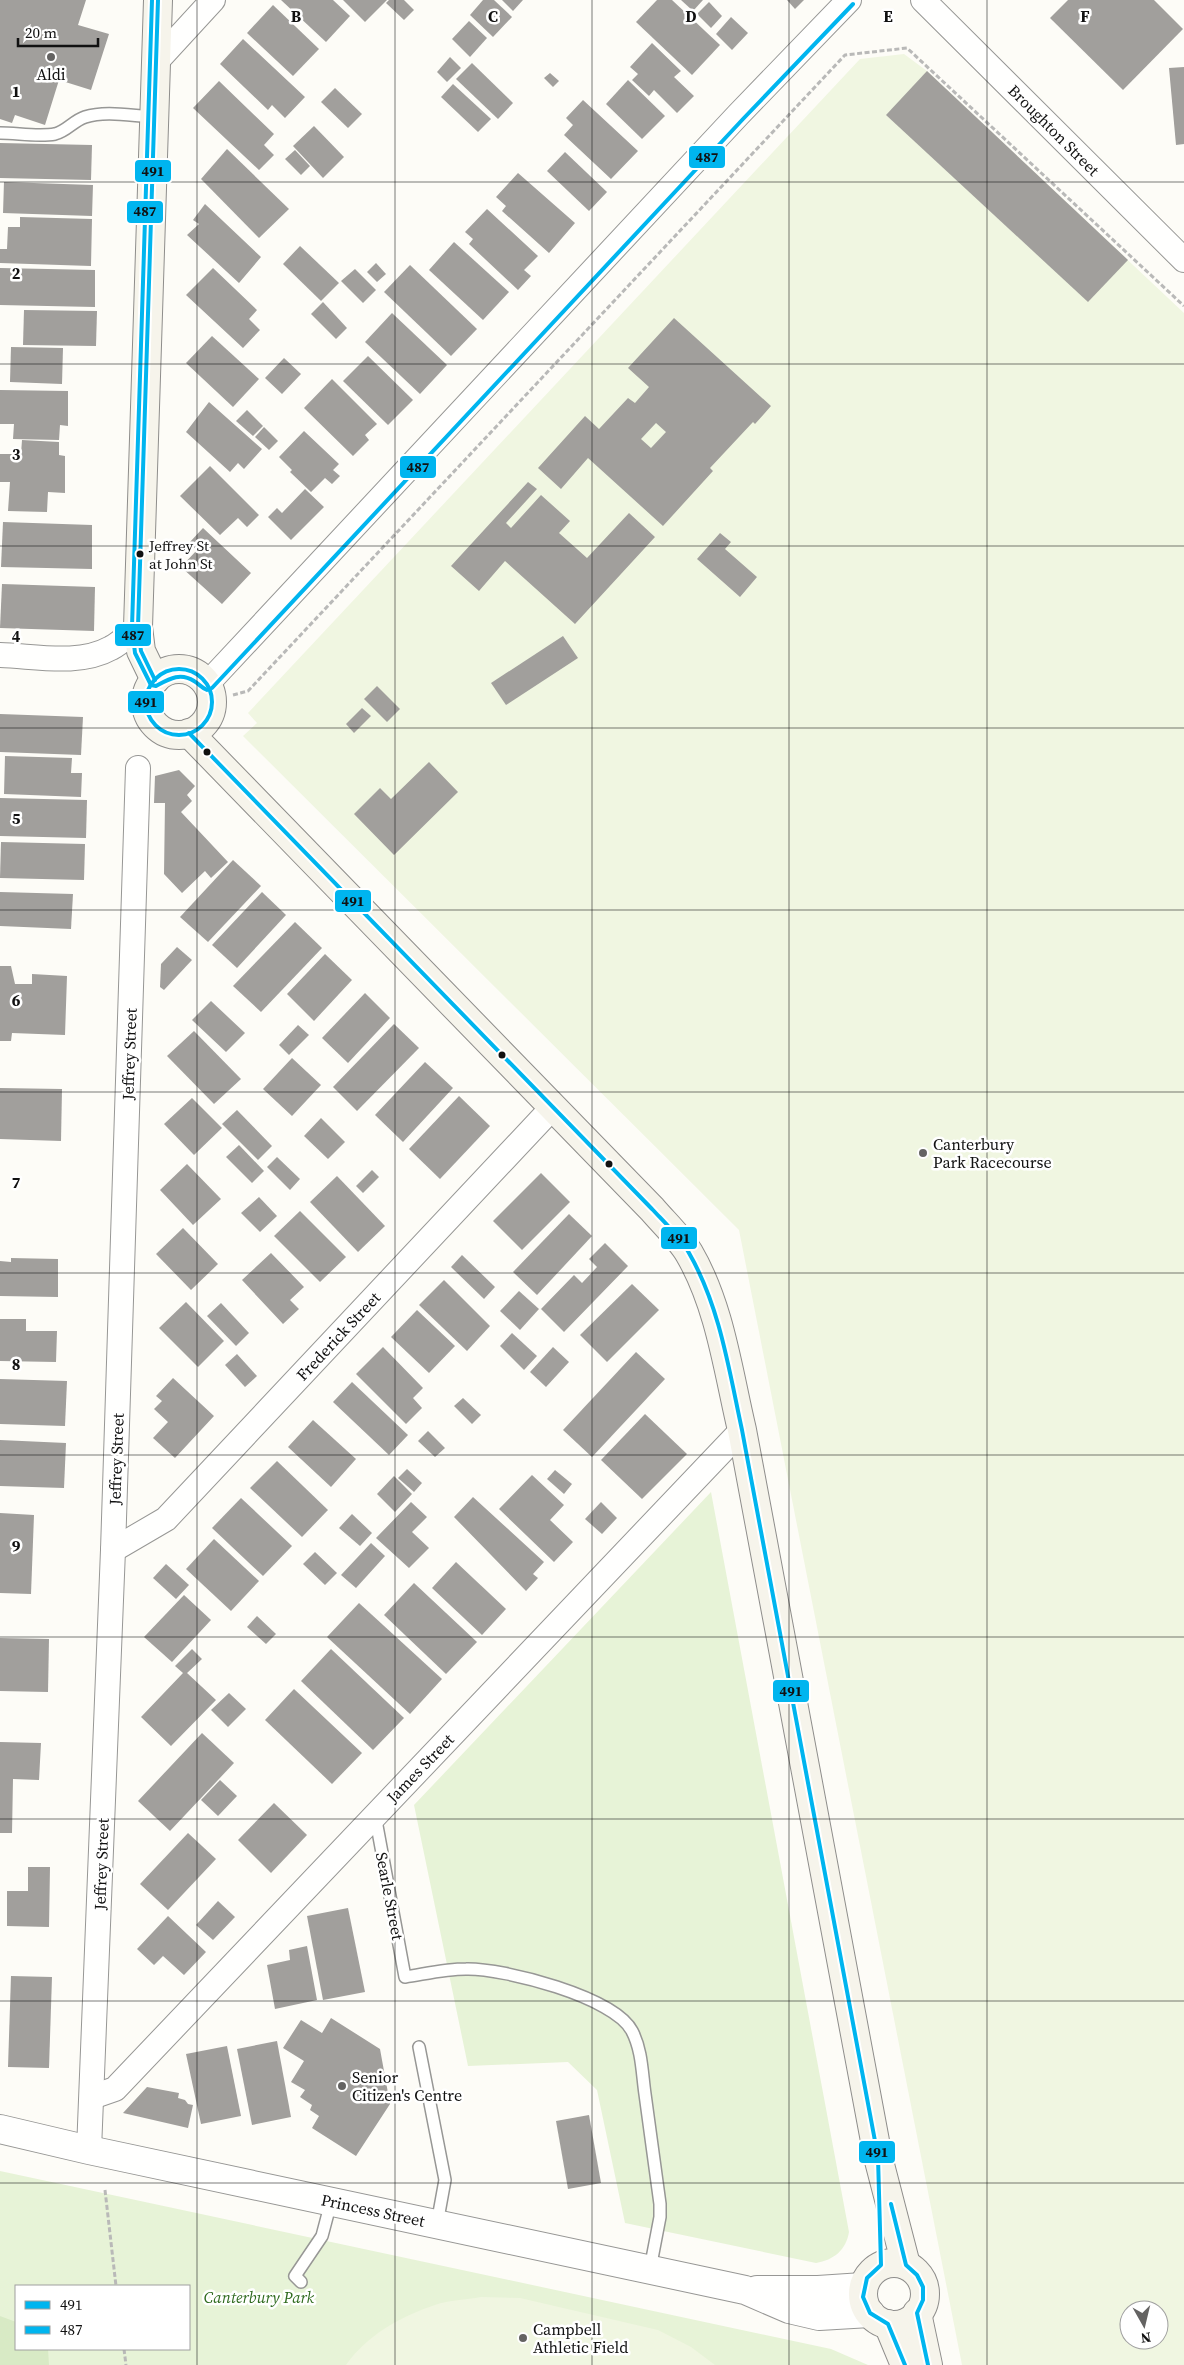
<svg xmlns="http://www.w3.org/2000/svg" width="1184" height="2365" viewBox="0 0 1184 2365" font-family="'Source Serif 4',serif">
<rect width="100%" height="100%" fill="#fdfcf7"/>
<g fill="#e7f3d7" fill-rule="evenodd">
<path d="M711,1492l138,740c-3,18 -15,28 -33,31l-191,-40 -28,-133 -29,-28 -100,4 -54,-261z"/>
<path d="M0,2171l831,178 37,16h-868zM16,2286h173v63h-173z"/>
</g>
<polygon fill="#d8eac5" points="0,2316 16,2322 16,2349 48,2349 49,2365 0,2365"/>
<g fill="#f0f6e1" fill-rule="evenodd">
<path d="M904,54l23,17 257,242v2052h-222l-223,-1135 -496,-494 14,-13 -9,-10 612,-654zM1129,2310h30v30h-30z"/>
<path d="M481,2297l39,1 138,32 33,17 24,18h-369c20,-29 55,-49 89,-60 14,-5 31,-5 46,-8z"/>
</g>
<g fill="#a19f9c" fill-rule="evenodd">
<polygon points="0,0 86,0 78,25 109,34 91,90 59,80 45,125 15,115 12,123 0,119"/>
<polygon points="281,0 333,0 350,16 326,42"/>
<polygon points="343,0 387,0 365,22"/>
<polygon points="389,0 404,0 414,10 404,20 386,3"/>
<polygon points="483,0 494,0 512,17 493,37 470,15"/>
<polygon points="502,0 523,0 513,11"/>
<polygon points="657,0 672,0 720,45 692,75 636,22"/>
<polygon points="681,0 703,0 693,11"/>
<polygon points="787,0 804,0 795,9"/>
<polygon points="1068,0 1154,0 1183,29 1123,90 1050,18"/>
<polygon points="709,2 722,16 711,28 697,14"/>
<polygon points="273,5 319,49 293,76 247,33"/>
<polygon points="731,17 748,33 732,50 716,34"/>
<polygon points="469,21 487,38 470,57 452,39"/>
<polygon points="243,39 305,97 285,118 272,105 268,110 220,64"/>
<polygon points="652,43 681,71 674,77 694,96 677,113 654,90 649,96 632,80 638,74 630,67"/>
<polygon points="450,57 461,68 447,82 437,72"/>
<polygon points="472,63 513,103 498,119 456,79"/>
<polygon points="1184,67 1184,144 1176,145 1169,68"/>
<polygon points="927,71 1128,260 1088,302 886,115"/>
<polygon points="550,73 559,81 553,87 544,78"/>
<polygon points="628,80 665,116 642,139 606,104"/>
<polygon points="219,81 274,134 264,145 274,155 259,170 193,108"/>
<polygon points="453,84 491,119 478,132 441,97"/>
<polygon points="335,88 362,114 348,128 321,102"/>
<polygon points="583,100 638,151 611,179 564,135 573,125 566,118"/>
<polygon points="314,126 344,157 323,178 293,146"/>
<polygon points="0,143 92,145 91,180 0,178"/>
<polygon points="227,149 289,209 259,238 201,179"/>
<polygon points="295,150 310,166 301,175 285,159"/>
<polygon points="565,152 607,192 589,211 547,171"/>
<polygon points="518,173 575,223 549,253 502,211 506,206 496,197"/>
<polygon points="4,182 93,185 92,216 3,213"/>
<polygon points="205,204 261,257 239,283 187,235 199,224 193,220"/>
<polygon points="487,209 538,256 524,270 531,276 518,290 469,244 473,239 465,232"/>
<polygon points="20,217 92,219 91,266 0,263 0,249 7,249 8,227 20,227"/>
<polygon points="454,242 509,292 483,320 429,270"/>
<polygon points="300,246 339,283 321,301 283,264"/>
<polygon points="376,263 386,274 377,282 367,272"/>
<polygon points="410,265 477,329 451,356 384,292"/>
<polygon points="0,268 95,270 95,307 0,305"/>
<polygon points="213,268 257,310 249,319 260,330 243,348 186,295"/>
<polygon points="355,269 376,290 363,303 341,281"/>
<polygon points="323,302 347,328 336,339 311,314"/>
<polygon points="24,310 97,311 96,346 23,345"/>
<polygon points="392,313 447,365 420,394 365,342"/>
<path d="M674,318l97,88 -16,18 -2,-2 -43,46 3,3 -50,55 -75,-68 -27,31 -23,-21 47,-52 14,13 29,-31 7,5 14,-16 -21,-19zM656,423l10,9 -15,16 -10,-9z"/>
<polygon points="212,336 259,379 233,407 186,363"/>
<polygon points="11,347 63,348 62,384 10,382"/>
<polygon points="368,356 413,400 388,425 343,381"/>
<polygon points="284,358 301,374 282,394 265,378"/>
<polygon points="332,379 377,424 365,435 369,440 353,456 304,408"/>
<polygon points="0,390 68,391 68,426 60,425 59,440 13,439 14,424 0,424"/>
<polygon points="209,402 262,449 244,469 238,463 230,472 186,432"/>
<polygon points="247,410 263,426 253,436 236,421"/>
<polygon points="264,427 278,441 269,450 255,437"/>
<polygon points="304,431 339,464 333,470 340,476 332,484 325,478 311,492 290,472 292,470 279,457"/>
<polygon points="22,440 59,442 59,455 65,456 65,493 48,492 47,512 8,511 10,482 0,482 0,454 21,454"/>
<polygon points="210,466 259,515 247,527 238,518 220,535 180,496"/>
<polygon points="528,482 537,489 506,523 511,528 541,495 570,521 559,533 587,558 629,513 655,537 575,624 505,561 479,591 451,566"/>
<polygon points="305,489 324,507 291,540 268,517 277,508 282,513"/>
<polygon points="3,522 92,525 92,569 1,567"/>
<polygon points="203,528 251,573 222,604 181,567 197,550 189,543"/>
<polygon points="720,533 731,542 725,549 757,577 740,597 697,559"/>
<polygon points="2,584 95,587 94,631 0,628"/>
<polygon points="563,636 578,658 506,705 491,683"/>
<polygon points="377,686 400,709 387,722 364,699"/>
<polygon points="362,708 371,716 354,733 346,724"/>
<polygon points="0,714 83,717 81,755 0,752"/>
<polygon points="5,756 72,758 71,773 82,773 81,797 4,794"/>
<polygon points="429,762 458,792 394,855 354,814 380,788 391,799"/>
<polygon points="179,770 195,786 187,795 192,801 181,812 228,862 211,878 205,871 182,893 164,874 165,803 154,803 155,776"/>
<polygon points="0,798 87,800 86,838 0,836"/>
<polygon points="1,842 85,844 84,880 0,878"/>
<polygon points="233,860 261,886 208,942 180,917"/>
<polygon points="0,892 73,894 71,929 0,926"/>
<polygon points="262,892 286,915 237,968 212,945"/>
<polygon points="295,922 322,948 261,1012 233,986"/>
<polygon points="177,947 192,960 164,990 160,987 161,964"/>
<polygon points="325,954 352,980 314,1021 287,994"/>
<polygon points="0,966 11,966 15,984 32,984 32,974 67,976 65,1035 12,1033 11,1041 0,1041"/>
<polygon points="365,993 390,1018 348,1063 322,1038"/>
<polygon points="211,1001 245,1033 226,1052 192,1020"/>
<polygon points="394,1024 419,1048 357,1111 333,1087"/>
<polygon points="298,1025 309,1035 289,1055 279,1045"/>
<polygon points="194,1031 241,1079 214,1104 167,1056"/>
<polygon points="292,1058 321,1085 292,1116 263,1089"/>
<polygon points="425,1062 453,1088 403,1142 375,1115"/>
<polygon points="0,1088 62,1089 61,1141 0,1139"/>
<polygon points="459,1096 490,1126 440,1179 409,1149"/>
<polygon points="192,1098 222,1128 194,1155 164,1124"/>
<polygon points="237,1110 272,1146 258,1160 222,1124"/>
<polygon points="321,1118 345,1142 328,1159 304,1136"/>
<polygon points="239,1145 264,1171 252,1183 226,1157"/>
<polygon points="277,1157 300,1179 290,1190 267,1167"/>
<polygon points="187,1164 221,1199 193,1225 160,1190"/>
<polygon points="372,1170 379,1177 363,1193 356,1186"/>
<polygon points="541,1173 570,1202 522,1250 493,1221"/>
<polygon points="337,1176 385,1226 358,1252 310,1202"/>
<polygon points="259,1197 277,1216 260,1232 241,1213"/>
<polygon points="300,1211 346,1257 320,1282 274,1236"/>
<polygon points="569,1214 592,1236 537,1295 513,1272"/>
<polygon points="183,1228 218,1264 191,1290 156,1254"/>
<polygon points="605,1243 628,1266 564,1332 541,1309 574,1275 582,1283 597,1267 589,1259"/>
<polygon points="271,1253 304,1287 290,1300 299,1309 283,1324 242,1280"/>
<polygon points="462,1255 495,1287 484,1299 451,1267"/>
<polygon points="11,1258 58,1259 58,1297 0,1296 0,1261 11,1262"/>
<polygon points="444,1280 490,1326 467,1351 419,1305"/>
<polygon points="632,1284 659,1310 607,1362 580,1335"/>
<polygon points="519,1291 539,1309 520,1330 500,1311"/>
<polygon points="186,1302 224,1341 198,1367 159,1328"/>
<polygon points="221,1303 249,1333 236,1346 207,1316"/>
<polygon points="417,1310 455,1346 429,1373 391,1337"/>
<polygon points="0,1319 26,1319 26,1331 57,1331 56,1362 0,1361"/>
<polygon points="512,1333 537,1356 524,1370 500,1346"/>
<polygon points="383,1347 423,1388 413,1398 422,1408 406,1424 356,1374"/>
<polygon points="553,1347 569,1362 546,1387 530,1372"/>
<polygon points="636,1352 665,1379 592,1457 563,1430"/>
<polygon points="237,1354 257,1376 245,1387 225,1365"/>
<polygon points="173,1378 214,1416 175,1458 153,1438 168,1422 154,1409 162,1401 156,1396"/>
<polygon points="0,1379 67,1381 65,1426 0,1424"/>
<polygon points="352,1382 408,1435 389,1455 333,1402"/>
<polygon points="463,1398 481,1415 472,1424 454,1406"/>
<polygon points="645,1414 687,1454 642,1499 601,1460"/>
<polygon points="313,1420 356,1459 331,1487 288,1447"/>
<polygon points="428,1431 445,1448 435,1457 418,1441"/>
<polygon points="0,1440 66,1443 64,1488 0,1486"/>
<polygon points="277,1461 328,1510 302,1537 250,1488"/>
<polygon points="407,1469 422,1483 414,1492 398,1478"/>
<polygon points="555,1470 572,1484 564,1494 547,1479"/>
<polygon points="532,1475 564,1505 550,1520 573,1542 554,1562 499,1509"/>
<polygon points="394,1476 412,1494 395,1512 377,1494"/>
<polygon points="473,1497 544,1562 533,1574 538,1578 526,1591 454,1517"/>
<polygon points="241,1498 292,1546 263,1576 212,1528"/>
<polygon points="411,1502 427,1517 412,1532 429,1548 409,1568 376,1538"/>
<polygon points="601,1502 617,1518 602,1534 585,1519"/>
<polygon points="0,1513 34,1515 31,1594 0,1593"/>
<polygon points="352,1514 372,1533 360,1546 339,1528"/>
<polygon points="214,1539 259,1581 231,1611 186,1569"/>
<polygon points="371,1543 385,1556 356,1588 341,1575"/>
<polygon points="315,1552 337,1573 325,1585 303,1564"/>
<polygon points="456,1562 506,1609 482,1635 432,1588"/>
<polygon points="166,1564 189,1585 176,1599 153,1578"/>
<polygon points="414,1583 477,1642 446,1674 384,1615"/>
<polygon points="184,1595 211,1620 172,1662 144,1637"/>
<polygon points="359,1603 442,1679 410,1714 327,1637"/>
<polygon points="257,1616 276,1634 266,1644 247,1627"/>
<polygon points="0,1638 49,1639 48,1692 0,1691"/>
<polygon points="192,1649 202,1659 187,1673 216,1700 171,1746 141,1717 183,1673 175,1666"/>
<polygon points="331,1649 404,1718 373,1750 301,1681"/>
<polygon points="294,1689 362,1753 332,1784 265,1720"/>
<polygon points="229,1693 246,1709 228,1727 211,1710"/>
<polygon points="202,1733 234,1763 170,1831 138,1801"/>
<polygon points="0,1742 41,1743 39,1780 13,1779 12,1833 0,1833"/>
<polygon points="220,1780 237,1796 218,1816 201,1800"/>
<polygon points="274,1803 307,1835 271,1873 238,1840"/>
<polygon points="188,1833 216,1859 168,1910 140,1884"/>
<polygon points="28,1867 50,1867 49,1927 7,1926 7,1891 28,1891"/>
<polygon points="218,1901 235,1917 213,1940 196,1925"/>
<polygon points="348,1908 365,1992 323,2000 307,1916"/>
<polygon points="168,1916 206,1952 184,1975 163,1956 154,1965 137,1949"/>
<polygon points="307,1946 317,2000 275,2009 267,1965 290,1960 289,1950"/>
<polygon points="11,1976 52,1977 49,2068 8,2067"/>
<polygon points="331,2018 380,2049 390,2104 356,2156 312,2128 319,2116 310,2110 312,2105 300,2097 305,2090 291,2082 304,2061 283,2048 301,2020 322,2033"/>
<polygon points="277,2041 291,2117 252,2125 237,2049"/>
<polygon points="227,2046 241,2116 201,2124 186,2054"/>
<polygon points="147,2087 179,2093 178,2098 185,2100 188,2104 193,2105 188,2128 123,2113"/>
<polygon points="589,2115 601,2183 568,2189 556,2121"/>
</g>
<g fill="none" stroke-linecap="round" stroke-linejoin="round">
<g stroke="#979795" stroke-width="14">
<g id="service">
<path d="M0,133c17,0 38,4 55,1 12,-3 18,-13 30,-17 21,-7 47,-1 70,0"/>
<path d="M375,1815l30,162c20,-3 40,-8 61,-8 37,-1 149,28 166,62 10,19 10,42 13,63 5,37 10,73 15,110v13l-10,52"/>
<polyline points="419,2047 445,2180 437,2224"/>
<polyline points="301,2282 295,2276 322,2236 331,2202"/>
</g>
</g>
<g stroke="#979795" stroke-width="26">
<g id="minor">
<polyline points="923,0 1184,260"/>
<polyline points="156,62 213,0"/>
<path d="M0,655c35,1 79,11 111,-7 10,-5 18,-14 27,-21"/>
<polyline points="207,684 738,115 849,0"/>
<polyline points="113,1550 166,1519 553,1107"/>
<polyline points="92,2097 115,2089 742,1430"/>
<polyline points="89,2150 113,1550 138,768"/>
</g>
</g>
<g stroke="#979795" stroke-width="30">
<g id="tertiary">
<polyline points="0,2129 89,2150 745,2290 789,2309 819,2316 870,2313"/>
<polyline points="757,2290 818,2290 863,2287"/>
</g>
</g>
<g stroke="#8e8d8b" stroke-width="30">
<g id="secondary">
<circle cx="179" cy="702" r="33"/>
<polyline points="155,680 141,651 138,627 158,0"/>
<path d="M189,733l463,476c12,14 28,29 37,44 31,53 39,118 53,177l136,727 28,108"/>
<circle cx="894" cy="2294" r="31"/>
<polyline points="917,2313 928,2365"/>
<polyline points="888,2324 905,2365"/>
</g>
</g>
<g stroke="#b9b9b8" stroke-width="3" stroke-dasharray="5 2.5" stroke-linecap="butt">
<polyline points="233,695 248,691 845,55 907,48 1184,306"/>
<polyline points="105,2190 116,2286"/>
<polyline points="124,2349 126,2365"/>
</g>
<use href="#service" stroke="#fffffe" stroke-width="11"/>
<use href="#minor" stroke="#fffffe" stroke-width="24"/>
<use href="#tertiary" stroke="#fffffe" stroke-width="28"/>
<use href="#secondary" stroke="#f6f4eb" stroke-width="28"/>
<g stroke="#fff" stroke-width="8">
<g id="bus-1">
<circle cx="179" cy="702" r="33"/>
<polyline points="155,680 141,651 138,627 158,0"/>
<path d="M189,733l463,476c13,14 28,28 37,44 31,54 40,117 53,177l136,727 3,108 -14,13 -4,19 7,16 18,11 17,41"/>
<polyline points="891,2204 906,2265 917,2275 923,2287 923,2300 917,2313 928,2365"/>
</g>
</g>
<g stroke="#fff" stroke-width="8">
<path id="bus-2" d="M152,0l-20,627 3,26 16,32 5,1c13,-7 24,-14 38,-5 5,3 8,7 13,9l5,-2 531,-569 110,-115"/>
</g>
<use href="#bus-1" stroke="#00b5ef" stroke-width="4"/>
<use href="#bus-2" stroke="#00b5ef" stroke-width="4"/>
</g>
<path fill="none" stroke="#111" stroke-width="1" stroke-opacity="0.55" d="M197,0v2365M395,0v2365M592,0v2365M789,0v2365M987,0v2365M0,182h1184M0,364h1184M0,546h1184M0,728h1184M0,910h1184M0,1092h1184M0,1273h1184M0,1455h1184M0,1637h1184M0,1819h1184M0,2001h1184M0,2183h1184"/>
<g fill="#646362" stroke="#fff" stroke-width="2">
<circle cx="51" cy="57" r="5"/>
<circle cx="923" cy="1153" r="5"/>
<circle cx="342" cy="2086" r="5"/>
<circle cx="523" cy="2338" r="5"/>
</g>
<g fill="#111" stroke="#fff" stroke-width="2">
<circle cx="140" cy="554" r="4.5"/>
<circle cx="207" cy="752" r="4.5"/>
<circle cx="502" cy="1055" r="4.5"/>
<circle cx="609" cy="1164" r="4.5"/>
</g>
<g text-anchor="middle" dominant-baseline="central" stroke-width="5" stroke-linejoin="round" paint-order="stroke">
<g font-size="15" fill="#111" stroke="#fff" text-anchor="start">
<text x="149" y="545">Jeffrey St<tspan x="149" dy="18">at John St</tspan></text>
</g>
<g font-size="16" fill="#111" stroke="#fff" text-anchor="start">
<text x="51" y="74" text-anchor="middle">Aldi</text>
<text x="933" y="1144">Canterbury<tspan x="933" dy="18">Park Racecourse</tspan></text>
<text x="352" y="2077">Senior<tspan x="352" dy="18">Citizen's Centre</tspan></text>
<text x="533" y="2329">Campbell<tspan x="533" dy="18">Athletic Field</tspan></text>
</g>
<g font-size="16" fill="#111" stroke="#fff">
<text transform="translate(1054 130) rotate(45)">Broughton Street</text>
<text transform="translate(129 1054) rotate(-88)">Jeffrey Street</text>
<text transform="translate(338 1336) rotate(-47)">Frederick Street</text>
<text transform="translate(116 1459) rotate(-88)">Jeffrey Street</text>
<text transform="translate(420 1768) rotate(-46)">James Street</text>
<text transform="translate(101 1864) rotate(-88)">Jeffrey Street</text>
<text transform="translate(390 1896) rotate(79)">Searle Street</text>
<text transform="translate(373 2210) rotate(12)">Princess Street</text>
</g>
<g font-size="16" font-style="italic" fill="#2f6b1f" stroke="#fff">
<text x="259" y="2297">Canterbury Park</text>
</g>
</g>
<g font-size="16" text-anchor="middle" font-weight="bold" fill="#111" stroke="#fff" stroke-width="5" stroke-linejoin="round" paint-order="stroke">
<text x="296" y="22">B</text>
<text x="493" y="22">C</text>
<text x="691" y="22">D</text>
<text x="888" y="22">E</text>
<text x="1085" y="22">F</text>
<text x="16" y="97">1</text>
<text x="16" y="279">2</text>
<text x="16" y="460">3</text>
<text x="16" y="642">4</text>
<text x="16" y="824">5</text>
<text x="16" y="1006">6</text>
<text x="16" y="1188">7</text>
<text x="16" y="1370">8</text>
<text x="16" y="1552">9</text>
</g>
<g stroke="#fff" stroke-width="2">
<rect x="688" y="145" width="38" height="24" rx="5" fill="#00b5ef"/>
<rect x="134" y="159" width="38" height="24" rx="5" fill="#00b5ef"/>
<rect x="126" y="200" width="38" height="24" rx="5" fill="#00b5ef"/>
<rect x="399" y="455" width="38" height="24" rx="5" fill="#00b5ef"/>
<rect x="114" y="623" width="38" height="24" rx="5" fill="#00b5ef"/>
<rect x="127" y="690" width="38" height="24" rx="5" fill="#00b5ef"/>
<rect x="334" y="889" width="38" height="24" rx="5" fill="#00b5ef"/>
<rect x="660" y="1226" width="38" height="24" rx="5" fill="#00b5ef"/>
<rect x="772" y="1679" width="38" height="24" rx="5" fill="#00b5ef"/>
<rect x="858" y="2140" width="38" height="24" rx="5" fill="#00b5ef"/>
</g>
<g font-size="14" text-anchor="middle" font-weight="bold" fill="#111">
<text x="707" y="162">487</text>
<text x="153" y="176">491</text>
<text x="145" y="216">487</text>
<text x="418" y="472">487</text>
<text x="133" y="640">487</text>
<text x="146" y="707">491</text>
<text x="353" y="906">491</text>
<text x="679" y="1243">491</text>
<text x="791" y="1696">491</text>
<text x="877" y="2157">491</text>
</g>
<rect x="15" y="2285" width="175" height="65" fill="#ffffff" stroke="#a0a0a0"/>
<rect x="25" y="2301" width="25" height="8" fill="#00b5ef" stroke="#a0a0a0"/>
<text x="60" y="2310" font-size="15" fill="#111111">491</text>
<rect x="25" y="2326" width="25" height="8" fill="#00b5ef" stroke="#a0a0a0"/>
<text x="60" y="2335" font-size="15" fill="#111111">487</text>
<g transform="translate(1144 2325) rotate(172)"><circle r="24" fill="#ffffff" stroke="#a0a0a0"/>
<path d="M0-4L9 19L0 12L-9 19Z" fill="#646362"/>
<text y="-8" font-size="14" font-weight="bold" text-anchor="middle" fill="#111111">N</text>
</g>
<path d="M18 38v8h80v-8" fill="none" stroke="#111111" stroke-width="2.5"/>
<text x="25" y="38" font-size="15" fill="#111111" stroke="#ffffff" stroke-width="4" paint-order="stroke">20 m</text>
</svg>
